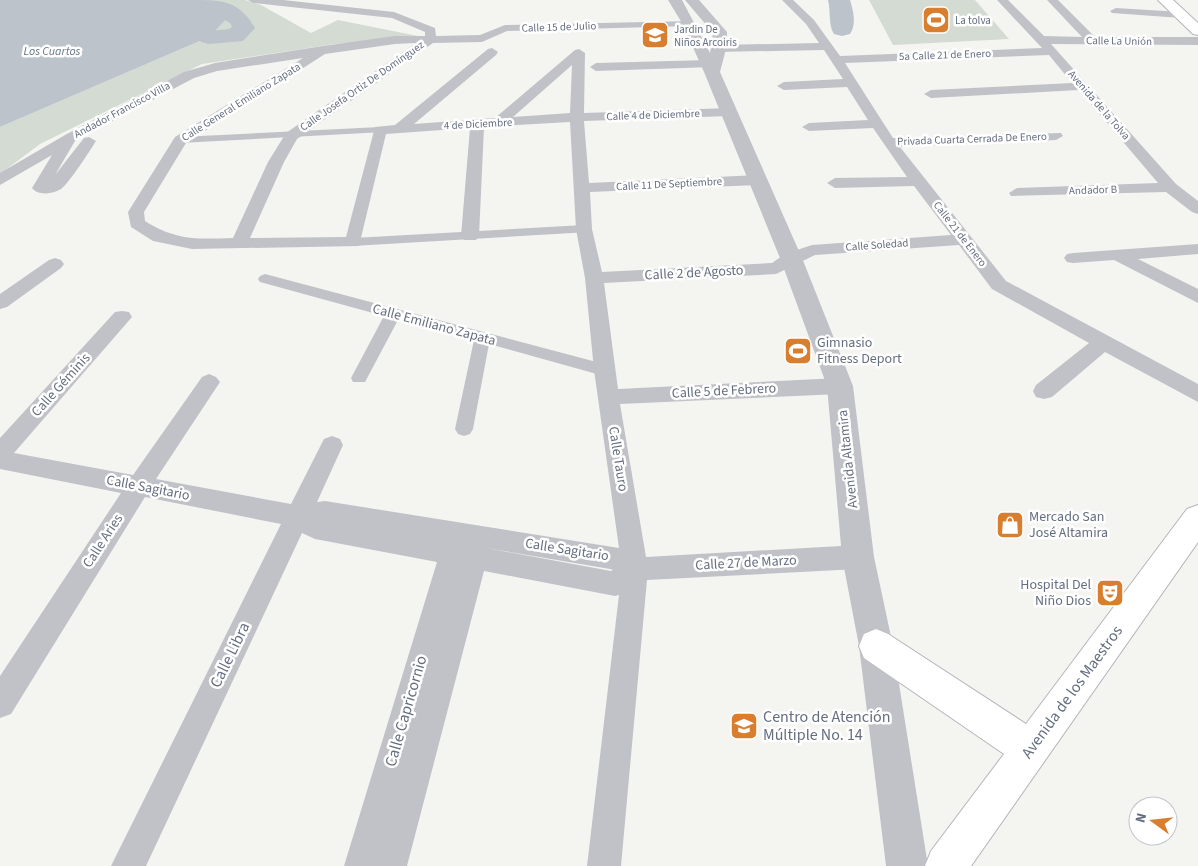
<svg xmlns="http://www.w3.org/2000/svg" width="1198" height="866" viewBox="0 0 1198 866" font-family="'Source Sans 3',sans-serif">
<rect width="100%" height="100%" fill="#f4f5f1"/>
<g fill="#d4dbd3">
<polygon points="197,0 245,0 261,5 311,33 338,20 423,37 335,44 202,64 40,144 0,174 0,127 209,37 212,7"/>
<polygon points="869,0 975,0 1009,39 893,45"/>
</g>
<polygon fill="#bcc3cb" points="0,0 197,0 228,17 209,37 0,127"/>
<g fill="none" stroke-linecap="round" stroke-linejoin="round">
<g fill="#bcc3cb" fill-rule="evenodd">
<path d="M196,0c28,0 44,2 59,28l-12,13 -34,3 -8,-2 -4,-5 4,-5 28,-3 3,-2 -2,-4 -31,-18z"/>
<path d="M828,0h22c3,10 7,24 0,34l-8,2 -8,-2c-6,-9 -3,-23 -6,-34z"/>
</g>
<g stroke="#b3b5bb" stroke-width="2">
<g id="secondary">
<polygon points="1158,0 1173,0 1198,23 1198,35 1193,34"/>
<polygon points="1198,505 1198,542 971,866 925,866 931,851 1004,754 864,658 859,646 864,634 876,629 888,634 1026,724 1187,509"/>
</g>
</g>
<g fill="#c0c2c7" fill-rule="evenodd">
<polygon points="380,127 384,128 384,132 180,143 174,140 180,137"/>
<polygon points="584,225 589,226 591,229 589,232 353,246 346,242 353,238"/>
<polygon points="265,274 604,364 610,366 612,370 610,374 604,376 489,344 473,429 470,434 464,436 458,434 455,429 474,340 398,320 365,382 353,382 351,378 384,316 260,282 258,279 260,276"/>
</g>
<g fill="#c0c2c7" fill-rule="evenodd">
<path d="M248,0h35l111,12 41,16 1,8 44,-1 25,-10 188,-4v4l-4,1 -182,5 -25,11 -49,1 -136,96 -13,23 -34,76 96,-1 29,-110 20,-2 93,-76 4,-1 6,4 -2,3 -82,69 81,-6 80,-68 4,-1 6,4 -1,60 145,-5 7,4 -7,4 -145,5 5,62 169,-8 8,5 -8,5 -168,7 2,37 10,43 170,-9 13,-9 27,-9 139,-10 -37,-49 -79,2 -8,-5 8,-5 72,-1 -34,-49 -64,3 -7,-4 7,-4 59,-3 -21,-33 -63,3 -7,-4 7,-4 59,-3 -19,-29 -109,2 -2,-3 6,-4 100,-2 -13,-19 -24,-24h11l21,20 26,36 202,-8 -45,-48h11l36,36 38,1 -35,-37h11l37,37h103v8l-147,-1 125,140 22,17v13l-6,-2 -26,-20 -155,4 -2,-3 8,-5 141,-5 -79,-93 -148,8 -7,-4 7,-4 141,-7 -23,-28 -204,8 48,75 168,-5 2,3 -7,4 -156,7 106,134 192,103v18l-93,-50 -53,45 -8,2 -8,-2 -3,-6 3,-6 53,-42 -97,-54 -33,-44 -144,10 -39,19 -172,9 14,106 222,-11 8,3 3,5 -3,5 -8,3 -220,10 26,153 212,-12 9,4 4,8 -4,8 -9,4 -211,11 -26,286h-34l32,-271 -4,1 -131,-25 -77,295h-63l93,-304 -122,-23 -13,-6 -156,333h-35l170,-342 -136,-27 -134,217 -11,4v-42l121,-183 -121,-24v-31l115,-126 7,-1 7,1 3,5 -118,136 119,22 69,-98 7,-3 7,3 4,5 -64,97 135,25 33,-65 8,-3 8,3 3,6 -26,57 8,-1 294,47 -25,-178 -9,-92 -9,-49 -6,-107 -86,5 -5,109 -3,4h-12l-3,-4 9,-108 -84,6 -27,112 -167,3 -39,-8 -22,-14 -3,-15 47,-75 128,-79 -86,13 -23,7 -119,63 -20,34 29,-37 5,-1 7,4c-7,11 -26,41 -35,48 -8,5 -23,7 -29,-1l20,-33 -52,30v-12l65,-38 119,-63 31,-9 108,-17 72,-10h30v-4l-33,-14 -139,-15zM416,43l-130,90 -18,29 -35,76c-36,1 -56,3 -88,-17l-1,-9 42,-69 139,-89 70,-10zM572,65l-2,48 -57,4zM486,548l124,21 3,1 -2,1z"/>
<polygon points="1116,8 1181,12 1187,15 1181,18 1112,13 1110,11"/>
<polygon points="709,60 713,61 715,64 713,67 596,71 590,67 596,63"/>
<polygon points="1198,244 1198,254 1138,259 1198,289 1198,303 1114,260 1073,263 1067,262 1064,258 1067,254 1073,253"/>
<polygon points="55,258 61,260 64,264 61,268 7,307 0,309 0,294 49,260"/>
</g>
<polygon fill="#c0c2c7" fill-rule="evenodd" points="668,0 682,0 710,53 713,33 685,0 699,0 727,32 726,49 720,72 802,258 853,386 874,557 893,646 928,866 886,866 859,646 842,557 827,386 780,258 704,72 682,23"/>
<use href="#secondary" fill="#fff" fill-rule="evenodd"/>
</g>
<defs>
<g id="stadium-square" transform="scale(1.4375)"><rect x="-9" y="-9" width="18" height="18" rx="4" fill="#d87e2e" stroke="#fff"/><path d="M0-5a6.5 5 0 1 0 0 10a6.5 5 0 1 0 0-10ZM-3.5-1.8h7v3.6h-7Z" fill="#fff"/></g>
<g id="school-square" transform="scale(1.4375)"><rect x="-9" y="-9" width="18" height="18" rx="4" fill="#d87e2e" stroke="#fff"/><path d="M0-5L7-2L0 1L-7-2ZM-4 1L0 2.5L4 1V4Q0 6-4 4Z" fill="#fff"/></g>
<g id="shop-square" transform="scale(1.4375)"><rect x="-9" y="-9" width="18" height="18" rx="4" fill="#d87e2e" stroke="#fff"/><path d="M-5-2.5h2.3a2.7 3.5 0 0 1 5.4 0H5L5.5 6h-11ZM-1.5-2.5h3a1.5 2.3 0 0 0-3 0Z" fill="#fff"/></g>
<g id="theatre-square" transform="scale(1.4375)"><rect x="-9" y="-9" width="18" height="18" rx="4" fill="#d87e2e" stroke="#fff"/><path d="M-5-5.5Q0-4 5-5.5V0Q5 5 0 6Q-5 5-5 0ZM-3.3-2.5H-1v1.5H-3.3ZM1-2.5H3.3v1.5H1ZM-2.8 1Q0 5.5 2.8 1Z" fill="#fff"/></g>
</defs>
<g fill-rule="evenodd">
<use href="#stadium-square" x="936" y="20"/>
<use href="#school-square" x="655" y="35"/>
<use href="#stadium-square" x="798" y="351"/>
<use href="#shop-square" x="1010" y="525"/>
<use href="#theatre-square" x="1110" y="593"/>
<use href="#school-square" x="744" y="726"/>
</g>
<g text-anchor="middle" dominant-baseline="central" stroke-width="5" stroke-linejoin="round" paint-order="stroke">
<g font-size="11" fill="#656e81" stroke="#fff" text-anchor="start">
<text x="955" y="20">La tolva</text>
<text x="674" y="29">Jardin De<tspan x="674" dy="13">Niños Arcoiris</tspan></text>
</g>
<g font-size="11" fill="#656e81" stroke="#fff">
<text transform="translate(559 27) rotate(-2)">Calle 15 de Julio</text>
<text transform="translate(1119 41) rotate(1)">Calle La Unión</text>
<text transform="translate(945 55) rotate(-2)">5a Calle 21 de Enero</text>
<text transform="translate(362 86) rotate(-35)">Calle Josefa Ortiz De Domínguez</text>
<text transform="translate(241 102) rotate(-32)">Calle General Emiliano Zapata</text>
<text transform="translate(1099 105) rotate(49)">Avenida de la Tolva</text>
<text transform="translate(122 110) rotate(-28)">Andador Francisco Villa</text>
<text transform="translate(653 115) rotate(-2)">Calle 4 de Diciembre</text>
<text transform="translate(478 124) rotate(-3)">4 de Diciembre</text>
<text transform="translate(972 139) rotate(-2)">Privada Cuarta Cerrada De Enero</text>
<text transform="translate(669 184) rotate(-3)">Calle 11 De Septiembre</text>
<text transform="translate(1093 190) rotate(-2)">Andador B</text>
<text transform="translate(960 234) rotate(52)">Calle 21 de Enero</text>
<text transform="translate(877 245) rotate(-4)">Calle Soledad</text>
</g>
<g font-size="12" font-style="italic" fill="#667585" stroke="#fff">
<text x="52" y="51">Los Cuartos</text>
</g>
<g font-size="14" fill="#656e81" stroke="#fff">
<text transform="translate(694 273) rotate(-3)">Calle 2 de Agosto</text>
<text transform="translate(434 325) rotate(15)">Calle Emiliano Zapata</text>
<text transform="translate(61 385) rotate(-48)">Calle Géminis</text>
<text transform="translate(724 391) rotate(-3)">Calle 5 de Febrero</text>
<text transform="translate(618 459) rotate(81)">Calle Tauro</text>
<text transform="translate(848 459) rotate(-96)">Avenida Altamira</text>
<text transform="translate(148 488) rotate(11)">Calle Sagitario</text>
<text transform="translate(103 541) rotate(-57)">Calle Aries</text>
<text transform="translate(567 550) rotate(9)">Calle Sagitario</text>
<text transform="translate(746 563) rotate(-3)">Calle 27 de Marzo</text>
</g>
<g font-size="14" fill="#656e81" stroke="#fff" text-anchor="start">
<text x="817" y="343">Gimnasio<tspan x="817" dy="16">Fitness Deport</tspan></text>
<text x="1029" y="517">Mercado San<tspan x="1029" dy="16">José Altamira</tspan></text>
<text x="1091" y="585" text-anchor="end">Hospital Del<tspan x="1091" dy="16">Niño Dios</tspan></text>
</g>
<g font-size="16" fill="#656e81" stroke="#fff">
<text transform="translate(230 655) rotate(-64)">Calle Libra</text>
<text transform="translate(1072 692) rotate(-54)">Avenida de los Maestros</text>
<text transform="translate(406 711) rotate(-74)">Calle Capricornio</text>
</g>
<g font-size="16" fill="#656e81" stroke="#fff" text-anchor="start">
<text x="763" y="717">Centro de Atención<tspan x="763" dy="18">Múltiple No. 14</tspan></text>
</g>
</g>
<g transform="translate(1153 821) rotate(285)"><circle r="24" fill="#ffffff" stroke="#c1c5cd"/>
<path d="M0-4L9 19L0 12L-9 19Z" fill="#d87e2e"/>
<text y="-8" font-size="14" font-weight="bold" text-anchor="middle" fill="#656e81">N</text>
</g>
</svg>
